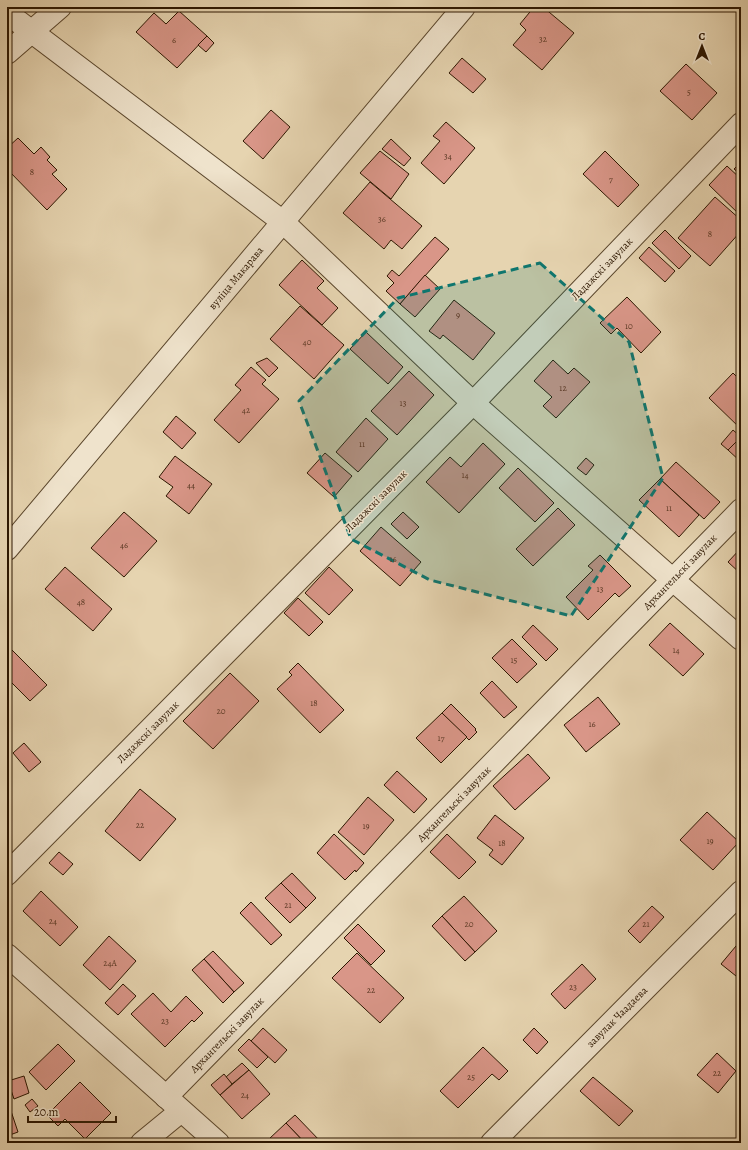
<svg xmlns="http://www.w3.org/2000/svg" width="748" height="1150" viewBox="0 0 748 1150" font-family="Alegreya,serif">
<rect width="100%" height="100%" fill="#e6d4b0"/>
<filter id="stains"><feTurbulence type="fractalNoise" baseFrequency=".005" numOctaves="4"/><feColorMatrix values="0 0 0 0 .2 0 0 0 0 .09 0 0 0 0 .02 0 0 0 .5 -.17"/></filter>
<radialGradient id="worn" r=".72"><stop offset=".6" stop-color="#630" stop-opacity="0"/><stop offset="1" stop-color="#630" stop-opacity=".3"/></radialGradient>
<g fill="#d99688" stroke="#2c1600">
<polygon points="534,7 543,7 574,33 542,70 513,45 526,30 520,24"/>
<polygon points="179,11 207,36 177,68 136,32 154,13 166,24"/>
<polygon points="207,36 214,43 206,52 198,45"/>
<polygon points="462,58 486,79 473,93 449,73"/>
<polygon points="686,64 717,93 692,120 660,91"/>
<polygon points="271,110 290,127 263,159 243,141"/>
<polygon points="446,122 475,148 444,184 421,163 440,141 433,136"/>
<polygon points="18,138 34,154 41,147 50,157 47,160 57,170 52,174 67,189 47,210 7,169 7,148"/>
<polygon points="391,139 411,158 404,166 382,149"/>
<polygon points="380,151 409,174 391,199 360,173"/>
<polygon points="605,151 639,185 618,207 583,174"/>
<polygon points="741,162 741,175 734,169"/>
<polygon points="727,166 741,179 741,216 709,185"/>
<polygon points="370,182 422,226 402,249 391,240 384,249 343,213"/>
<polygon points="715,197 741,220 741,231 710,266 678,238"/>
<polygon points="665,230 691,256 679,269 652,243"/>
<polygon points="435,237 449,249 400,304 386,291 394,283 387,276 392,270 399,276"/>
<polygon points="649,247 675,271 665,282 639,258"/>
<polygon points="302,260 324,281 317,288 338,308 322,325 279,285"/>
<polygon points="425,275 440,289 415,317 400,304"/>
<polygon points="627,297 661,332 641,353 617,328 611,334 600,323"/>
<polygon points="454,300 495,333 473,360 443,335 440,339 429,331"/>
<polygon points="300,306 344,345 314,379 270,339"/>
<polygon points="366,332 403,367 388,384 350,349"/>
<polygon points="267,358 278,368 269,377 256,363"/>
<polygon points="553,360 568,374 574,368 590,382 556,418 543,406 552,397 534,381"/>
<polygon points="251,367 266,380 262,384 279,399 239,443 214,420 241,390 235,385"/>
<polygon points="409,371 434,395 397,435 371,411"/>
<polygon points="733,373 741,381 741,429 709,398"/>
<polygon points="176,416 196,433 182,449 163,432"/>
<polygon points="366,418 388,439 358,472 336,452"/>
<polygon points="733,430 741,437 728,450 721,444"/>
<polygon points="741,437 741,462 728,450"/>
<polygon points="483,443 505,464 459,513 426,482 450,457 461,467"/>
<polygon points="325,453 352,476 334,497 307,473"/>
<polygon points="175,456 212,484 189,514 166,496 173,487 159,477"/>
<polygon points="586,458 594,465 586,475 577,468"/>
<polygon points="676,462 720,502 704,519 660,479"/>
<polygon points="518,468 554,503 535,522 499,488"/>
<polygon points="660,479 699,515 679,537 639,500"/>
<polygon points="558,508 575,525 533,566 516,549"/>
<polygon points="124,512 157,541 124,577 91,548"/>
<polygon points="403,512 419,527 407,539 391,524"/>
<polygon points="381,527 421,562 400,586 360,551"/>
<polygon points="741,548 741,574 728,562"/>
<polygon points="600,555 631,586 619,597 615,593 588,620 566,597 593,570 588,566"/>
<polygon points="65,567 112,609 93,631 45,589"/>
<polygon points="329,567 353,590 329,615 305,593"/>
<polygon points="298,598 323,622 309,636 284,613"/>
<polygon points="670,623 704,654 683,676 649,645"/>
<polygon points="533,625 558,649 546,661 522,637"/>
<polygon points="512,639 537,664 517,683 492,658"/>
<polygon points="11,649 47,685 30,701 7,678 7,653"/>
<polygon points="298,663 344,710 320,733 277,689 292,675 289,672"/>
<polygon points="230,673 259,701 213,749 183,721"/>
<polygon points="492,681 517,707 504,718 480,693"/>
<polygon points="598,697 620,724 586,752 564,725"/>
<polygon points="451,704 476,729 475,730 477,732 469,740 442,713"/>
<polygon points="442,713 467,737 441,763 416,738"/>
<polygon points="24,743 41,762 29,772 13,753"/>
<polygon points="528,754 550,778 515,810 493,786"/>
<polygon points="397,771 427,799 414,813 384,785"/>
<polygon points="140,789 176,819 140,861 105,831"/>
<polygon points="368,797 394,820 364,855 338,832"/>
<polygon points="707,812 739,842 713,870 680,840"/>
<polygon points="495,815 524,838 502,865 489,855 493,850 477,838"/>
<polygon points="334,834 364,863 356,872 355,870 345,880 317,853"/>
<polygon points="447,834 476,862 459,879 430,852"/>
<polygon points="59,852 73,864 63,875 49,863"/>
<polygon points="292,873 316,898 306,908 281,883"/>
<polygon points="281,883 306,908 290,923 265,898"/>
<polygon points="41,891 78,927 60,946 23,911"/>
<polygon points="464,896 497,931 475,952 442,916"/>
<polygon points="251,902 282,935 271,945 240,913"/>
<polygon points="652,906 664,917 640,943 628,931"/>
<polygon points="442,916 475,952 465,961 432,926"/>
<polygon points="358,924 385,951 371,965 344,938"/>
<polygon points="109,936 136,961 110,990 83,965"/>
<polygon points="741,940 741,980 721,964"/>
<polygon points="213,951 244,983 234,992 204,959"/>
<polygon points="357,953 404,998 380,1023 332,978"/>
<polygon points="204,959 234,992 223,1003 192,970"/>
<polygon points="582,964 596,979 565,1009 551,994"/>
<polygon points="123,984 136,996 118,1015 105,1003"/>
<polygon points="153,993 171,1012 186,996 203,1013 194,1022 192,1020 165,1047 131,1014"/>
<polygon points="263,1028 287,1050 275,1063 251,1041"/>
<polygon points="534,1028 548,1042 537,1054 523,1040"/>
<polygon points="249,1039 268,1057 257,1068 238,1050"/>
<polygon points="58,1044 75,1061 46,1090 29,1072"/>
<polygon points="483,1047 508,1071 499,1080 492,1074 458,1108 440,1091"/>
<polygon points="717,1053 736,1071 718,1093 697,1075"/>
<polygon points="242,1063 249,1070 232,1084 226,1077"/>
<polygon points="249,1070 270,1094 242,1119 220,1095"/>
<polygon points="224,1074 232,1084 220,1095 211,1085"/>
<polygon points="24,1076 29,1093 14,1099 8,1081"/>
<polygon points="593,1077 633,1111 619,1126 580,1091"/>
<polygon points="80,1082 111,1113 85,1139 65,1119 58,1126 47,1115"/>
<polygon points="32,1099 38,1106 30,1112 25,1105"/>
<polygon points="11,1111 18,1132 7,1136 7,1112"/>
<polygon points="295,1115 322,1143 305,1143 286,1123"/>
<polygon points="286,1123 305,1143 273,1143 269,1139"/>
</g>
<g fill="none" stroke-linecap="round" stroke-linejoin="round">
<g stroke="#5a462c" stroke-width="24">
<g id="minor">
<polyline points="7,13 283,222 473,403 673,580 741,639"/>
<polyline points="7,53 60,7"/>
<polyline points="7,549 464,7"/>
<polyline points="7,874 473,403 741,124"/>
<polyline points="7,955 218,1143"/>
<polyline points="166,1097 741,510"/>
<polyline points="142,1143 181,1111"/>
<polyline points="492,1143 741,892"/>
</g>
</g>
<use href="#minor" stroke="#efe3cc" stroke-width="22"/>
</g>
<path fill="#0f766e" fill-opacity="0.2" stroke="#0f766e" stroke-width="3" stroke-dasharray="8 5" stroke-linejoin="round" d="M540,263l89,79 34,136 -92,138 -141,-36 -79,-41 -52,-138 99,-103z"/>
<g text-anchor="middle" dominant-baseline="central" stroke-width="3" stroke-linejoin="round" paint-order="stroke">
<g font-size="9" fill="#573622">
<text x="543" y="39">32</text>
<text x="174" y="40">6</text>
<text x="689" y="92">5</text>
<text x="448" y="156">34</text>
<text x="32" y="172">8</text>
<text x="611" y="179">7</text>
<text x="382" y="219">36</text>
<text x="710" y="234">8</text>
<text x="458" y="315">9</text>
<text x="629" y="326">10</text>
<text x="307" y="342">40</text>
<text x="563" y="388">12</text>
<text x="403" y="403">13</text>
<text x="246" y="410">42</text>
<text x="362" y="444">11</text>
<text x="465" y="475">14</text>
<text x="191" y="485">44</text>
<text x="669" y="508">11</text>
<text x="124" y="545">46</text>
<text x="393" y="559">16</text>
<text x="600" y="589">13</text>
<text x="81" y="602">48</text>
<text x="676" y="650">14</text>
<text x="514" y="660">15</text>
<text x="314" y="703">18</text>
<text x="221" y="711">20</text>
<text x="592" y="724">16</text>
<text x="441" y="738">17</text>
<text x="140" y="825">22</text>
<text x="366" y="826">19</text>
<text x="710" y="841">19</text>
<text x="502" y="843">18</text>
<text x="288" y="905">21</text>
<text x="53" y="921">24</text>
<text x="469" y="924">20</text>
<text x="646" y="924">21</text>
<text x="110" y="963">24А</text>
<text x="573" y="987">23</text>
<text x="371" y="990">22</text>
<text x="165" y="1021">23</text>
<text x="717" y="1073">22</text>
<text x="471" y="1077">25</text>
<text x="245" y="1095">24</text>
</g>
<g font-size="11" fill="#2c1600" stroke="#efe3cc">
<text transform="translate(602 269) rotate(-46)">Ладажскі завулак</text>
<text transform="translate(236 278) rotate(-50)">вуліца Макарава</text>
<text transform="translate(376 501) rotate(-45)">Ладажскі завулак</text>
<text transform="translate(680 572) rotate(-46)">Архангельскі завулак</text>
<text transform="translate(148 732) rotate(-45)">Ладажскі завулак</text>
<text transform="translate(454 804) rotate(-46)">Архангельскі завулак</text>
<text transform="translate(617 1017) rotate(-45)">завулак Чаадаева</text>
<text transform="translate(227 1035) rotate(-46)">Архангельскі завулак</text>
</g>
</g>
<rect width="748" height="1150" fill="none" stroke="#e6d4b0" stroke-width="24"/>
<rect x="8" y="8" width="732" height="1134" fill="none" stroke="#2c1600" stroke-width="2"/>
<rect x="12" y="12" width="724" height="1126" fill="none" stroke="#2c1600"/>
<g transform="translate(702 46)" stroke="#efe3cc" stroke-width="3" paint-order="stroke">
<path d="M0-3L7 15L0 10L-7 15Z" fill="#2c1600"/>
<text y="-6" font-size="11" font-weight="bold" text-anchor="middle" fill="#2c1600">С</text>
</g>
<path d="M28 1116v6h88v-6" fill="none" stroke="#2c1600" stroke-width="2"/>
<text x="34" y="1116" font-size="12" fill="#2c1600" stroke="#efe3cc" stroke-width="3" paint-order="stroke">20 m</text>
<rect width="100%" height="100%" filter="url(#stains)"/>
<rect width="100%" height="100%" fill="url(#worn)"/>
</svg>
